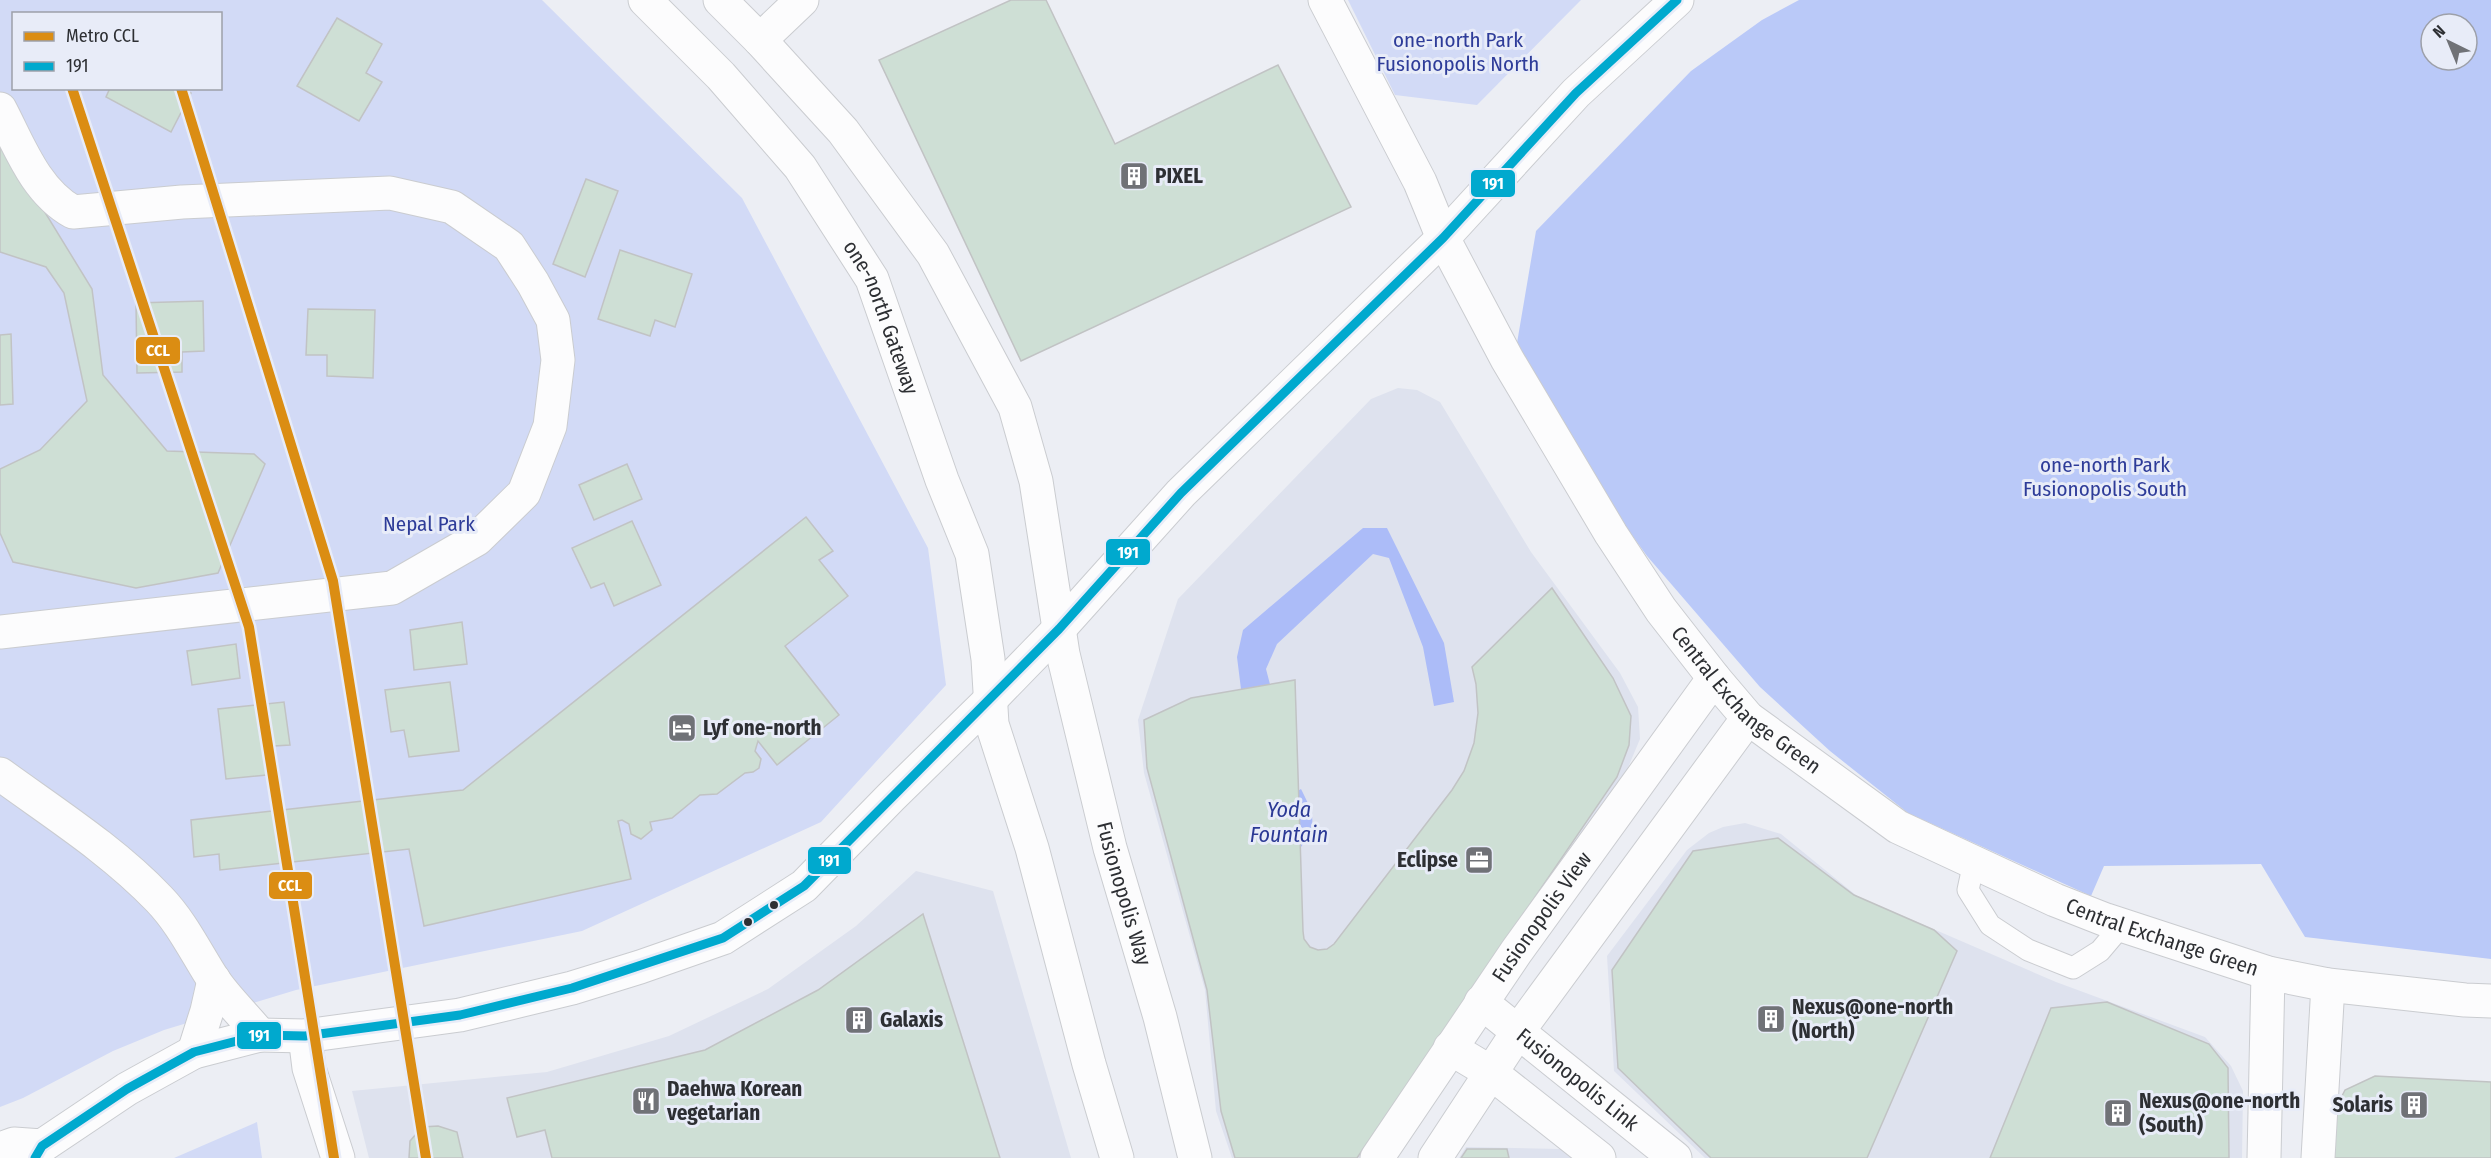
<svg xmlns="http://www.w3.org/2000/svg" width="2491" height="1158" viewBox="0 0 2491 1158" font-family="'Fira Sans Condensed',sans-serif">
<rect width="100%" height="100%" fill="#eceef4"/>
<g fill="#dee2ee">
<polygon points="1398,388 1417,390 1440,402 1531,552 1620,673 1638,707 1640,739 1624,777 1511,932 1359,1158 1232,1158 1216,1111 1205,990 1144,773 1138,720 1178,599 1371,399"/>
<polygon points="1745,823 1781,834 1857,896 2056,982 2205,1037 2231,1066 2243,1091 2242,1158 1705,1158 1614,1071 1607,956 1687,850 1709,833 1723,827"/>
<polygon points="916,871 993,891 1071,1158 369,1158 352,1091 547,1072 669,1036 768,989 856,926"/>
<polygon points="1466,1147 1561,1149 1573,1158 1459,1158"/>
</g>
<g fill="#d2daf6" fill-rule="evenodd">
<path d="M0,0h542l200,198 186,350 18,137 -125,137 -239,109 -286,59 -132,40 -51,21 -90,47 -23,9zM14,14h206v74h-206z"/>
<polygon points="1348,0 1581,0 1477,105 1395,95"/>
<polygon points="257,1122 262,1158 174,1158"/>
</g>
<path fill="#bac9f8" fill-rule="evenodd" d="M1799,0h692v959l-186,-22 -44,-73 -157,2 -13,30 -183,-83 -78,-62 -70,-64 -113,-131 -44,-61 -86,-152 19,-112 155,-160 71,-51zM2431,24h36v36h-36z"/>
<g fill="#acbcf8">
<polygon points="1363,528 1387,528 1444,643 1454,702 1434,706 1423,647 1389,558 1373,554 1277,644 1266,669 1295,780 1245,721 1237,657 1243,630"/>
<path d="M1301,789c12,24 18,34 0,58l-17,1 -20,-38z"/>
</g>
<g fill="#cedfd5" stroke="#c1c3c4" stroke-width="1.5">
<polygon points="1011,0 1046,0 1115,144 1278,65 1351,207 1021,361 879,60"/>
<polygon points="337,18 382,44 366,73 382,82 359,121 297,86"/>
<polygon points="110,88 182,88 191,93 171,132 106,97"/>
<polygon points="0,139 92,289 103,375 167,451 254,454 265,464 218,573 136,588 13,562 0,533 0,469 40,450 87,401 64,293 46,267 0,252"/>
<polygon points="586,179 618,191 585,277 553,264"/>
<polygon points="620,250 692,274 675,327 655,320 650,336 598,319"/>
<polygon points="203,301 204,351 182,352 182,372 137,373 136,303"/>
<polygon points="308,309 375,310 373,378 327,376 327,355 306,355"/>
<polygon points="11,334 13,404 0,405 0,335"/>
<polygon points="627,464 642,499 594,520 579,485"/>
<polygon points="806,517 833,551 819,560 848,596 785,646 839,715 777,765 758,741 755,751 761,759 759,768 753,772 745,773 717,794 700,795 672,818 650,822 652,830 641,839 631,834 629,824 622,820 618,821 631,879 424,926 409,849 220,870 219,854 194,857 191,820 463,790"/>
<polygon points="632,521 661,585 614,606 604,583 591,588 572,548"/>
<polygon points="1552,588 1613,678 1631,716 1629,745 1617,777 1357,1158 1235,1158 1221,1111 1207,990 1147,768 1144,720 1191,698 1295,680 1303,931 1304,939 1310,947 1318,950 1327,949 1334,944 1452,790 1464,771 1474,743 1478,713 1476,684 1472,667"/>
<polygon points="462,622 467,664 414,670 410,630"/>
<polygon points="236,644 240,678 192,685 187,651"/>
<polygon points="450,682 459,751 409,757 404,730 391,732 385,690"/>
<polygon points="284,702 290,745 274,746 277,774 226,779 218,709"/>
<polygon points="1778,838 1854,895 1934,930 1957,951 1867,1158 1711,1158 1618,1068 1612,970 1693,851"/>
<polygon points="923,914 1000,1158 552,1158 545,1130 517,1137 507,1098 705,1050 818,990"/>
<polygon points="2107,1002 2209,1044 2228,1068 2229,1158 1990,1158 2051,1008"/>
<polygon points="2375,1076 2491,1082 2491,1158 2327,1158 2330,1120 2345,1090"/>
<polygon points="438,1126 457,1132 463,1158 409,1158 410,1141 422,1127"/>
<polygon points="1467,1149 1507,1149 1509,1158 1461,1158"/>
</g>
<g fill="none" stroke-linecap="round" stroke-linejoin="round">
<g stroke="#caccd0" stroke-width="23">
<polyline id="service" points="1974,862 1968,890 1990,925 2028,950 2073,968 2100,951 2122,925"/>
</g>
<g stroke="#caccd0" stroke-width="35">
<g id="minor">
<path id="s1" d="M1325,0l95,182 23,56 64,121 104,175 50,76 53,68 34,40 150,109 157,73 51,20 162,53 60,12 137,15 26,1"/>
<polyline points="760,40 802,0"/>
<path d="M0,109c19,36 35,82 73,103l109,-10 208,-9 62,14 57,39 24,37 20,37 5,40 -8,66 -26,67 -47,46 -85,49 -392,44"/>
<polyline points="1059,629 1181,493 1443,238 1576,93 1677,0"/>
<path d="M0,774c55,40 112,76 159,125 23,24 36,52 54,80 13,20 32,37 47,56l-66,17 -67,37 -85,57 -7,12"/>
<path id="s2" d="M1481,1002l194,156"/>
<polyline points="1450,1048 1490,1072 1599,1158"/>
<polyline points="194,1052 207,1011 214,980"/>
<polyline points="0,1149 14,1144 42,1146"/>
<polyline points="338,1158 309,1068 305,1036 460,1015 572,988 640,967 723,938 804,886 891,797 990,700"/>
<path id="s3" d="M1377,1158l139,-206 198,-274"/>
<polyline points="1435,1158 1519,1030 1748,718"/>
<polyline points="2264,1158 2268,973"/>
<polyline points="2318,1158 2328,985"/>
</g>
</g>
<g stroke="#caccd0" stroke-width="35">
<g id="tertiary">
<path id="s4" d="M645,0l76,76 79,91 72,112 70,201 30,74 16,105 4,65 40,124 57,216 28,94"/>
<path id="s5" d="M720,0l40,40 83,91 90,123 82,153 21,74 27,173 47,194 50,169 35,141"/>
<polyline points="990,700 1059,629"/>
<polyline points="260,1035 305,1036"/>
</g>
</g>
<use href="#service" stroke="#fcfcfd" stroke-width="21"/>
<use href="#minor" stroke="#fcfcfd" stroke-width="33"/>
<use href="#tertiary" stroke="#fcfcfd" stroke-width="33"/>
<g stroke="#e8ecf8" stroke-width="14">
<polyline id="bus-1" points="35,1158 42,1146 127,1089 194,1052 260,1035 305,1036 460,1015 572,988 723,938 804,886 1059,629 1181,493 1443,238 1576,93 1677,0"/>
</g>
<use href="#bus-1" stroke="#00a9ce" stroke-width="9"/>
<g stroke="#e8ecf8" stroke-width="15">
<g id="metro-1">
<polyline points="72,88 249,627 334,1158"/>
<polyline points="181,88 333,581 426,1158"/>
</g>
</g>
<use href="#metro-1" stroke="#db8d13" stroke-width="10"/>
</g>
<defs>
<g id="building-square" transform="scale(1.5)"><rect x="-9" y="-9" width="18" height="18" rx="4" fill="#707277" stroke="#e8ecf8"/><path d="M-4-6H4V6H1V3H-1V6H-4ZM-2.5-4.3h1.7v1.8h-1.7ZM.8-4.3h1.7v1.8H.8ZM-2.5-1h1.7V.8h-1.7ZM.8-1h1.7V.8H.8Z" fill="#fff"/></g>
<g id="hotel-square" transform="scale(1.5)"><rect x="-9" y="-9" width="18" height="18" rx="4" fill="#707277" stroke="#e8ecf8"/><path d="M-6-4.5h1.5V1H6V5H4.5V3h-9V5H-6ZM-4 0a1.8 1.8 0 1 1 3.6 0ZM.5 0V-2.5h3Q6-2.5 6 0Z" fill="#fff"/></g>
<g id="office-square" transform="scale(1.5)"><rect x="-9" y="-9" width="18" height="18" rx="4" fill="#707277" stroke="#e8ecf8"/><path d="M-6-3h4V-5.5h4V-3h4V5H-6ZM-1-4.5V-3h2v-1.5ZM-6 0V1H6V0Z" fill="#fff"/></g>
<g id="restaurant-square" transform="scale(1.5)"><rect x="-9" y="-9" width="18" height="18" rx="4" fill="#707277" stroke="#e8ecf8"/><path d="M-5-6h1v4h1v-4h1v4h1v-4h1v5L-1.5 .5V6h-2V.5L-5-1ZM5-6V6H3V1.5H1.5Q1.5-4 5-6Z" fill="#fff"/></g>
</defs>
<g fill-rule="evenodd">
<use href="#building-square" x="1134" y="176"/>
<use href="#hotel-square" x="682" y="728"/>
<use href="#office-square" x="1479" y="860"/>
<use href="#building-square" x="1771" y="1019"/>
<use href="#building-square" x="859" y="1020"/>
<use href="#restaurant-square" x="646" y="1101"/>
<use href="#building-square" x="2414" y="1105"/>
<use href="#building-square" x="2118" y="1113"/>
</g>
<g fill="#2d2f33" stroke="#e8ecf8" stroke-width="2">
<circle cx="774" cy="905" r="5"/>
<circle cx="748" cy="922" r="5"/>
</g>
<g text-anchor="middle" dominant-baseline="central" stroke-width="6" stroke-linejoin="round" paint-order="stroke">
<g font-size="21" fill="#2e3c99" stroke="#e8ecf8">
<text x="1458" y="40">one-north Park<tspan x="1458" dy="24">Fusionopolis North</tspan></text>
<text x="2105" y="465">one-north Park<tspan x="2105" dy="24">Fusionopolis South</tspan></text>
<text x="429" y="524">Nepal Park</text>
</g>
<g font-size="21" font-weight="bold" fill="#2d2f33" stroke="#e8ecf8" text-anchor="start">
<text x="1155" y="176">PIXEL</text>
<text x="703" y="728">Lyf one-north</text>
<text x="1458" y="860" text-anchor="end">Eclipse</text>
<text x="1792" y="1007">Nexus@one-north<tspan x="1792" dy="24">(North)</tspan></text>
<text x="880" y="1020">Galaxis</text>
<text x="667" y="1089">Daehwa Korean<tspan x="667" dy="24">vegetarian</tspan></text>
<text x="2139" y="1101">Nexus@one-north<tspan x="2139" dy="24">(South)</tspan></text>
<text x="2393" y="1105" text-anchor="end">Solaris</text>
</g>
<g font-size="21" fill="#2d2f33" stroke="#e8ecf8">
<text stroke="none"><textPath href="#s4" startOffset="400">one-north Gateway</textPath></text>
<text stroke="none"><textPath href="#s1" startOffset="822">Central Exchange Green</textPath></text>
<text stroke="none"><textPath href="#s5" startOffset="1005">Fusionopolis Way</textPath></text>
<text stroke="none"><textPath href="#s3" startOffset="292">Fusionopolis View</textPath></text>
<text stroke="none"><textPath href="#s1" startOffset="1308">Central Exchange Green</textPath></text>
<text stroke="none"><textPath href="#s2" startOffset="124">Fusionopolis Link</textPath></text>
</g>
<g font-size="22" font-style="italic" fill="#2b3995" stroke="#e8ecf8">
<text x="1289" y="809">Yoda<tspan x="1289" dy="25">Fountain</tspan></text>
</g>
</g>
<g stroke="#e8ecf8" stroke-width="2">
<rect x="1470" y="169" width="46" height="29" rx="6" fill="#00a9ce"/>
<rect x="135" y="336" width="46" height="29" rx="6" fill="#db8d13"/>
<rect x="1105" y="538" width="46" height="28" rx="6" fill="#00a9ce"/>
<rect x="807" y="846" width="45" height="29" rx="6" fill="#00a9ce"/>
<rect x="268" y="871" width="45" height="29" rx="6" fill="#db8d13"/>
<rect x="236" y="1021" width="46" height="29" rx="6" fill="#00a9ce"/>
</g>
<g font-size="16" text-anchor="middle" font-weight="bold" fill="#fff">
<text x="1493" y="189">191</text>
<text x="158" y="356">CCL</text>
<text x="1128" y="558">191</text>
<text x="829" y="866">191</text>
<text x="290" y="891">CCL</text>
<text x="259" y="1041">191</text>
</g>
<rect x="12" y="12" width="210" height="78" fill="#e8ecf8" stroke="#9da0a9" stroke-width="1.5"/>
<rect x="24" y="32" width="30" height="9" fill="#db8d13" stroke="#9da0a9" stroke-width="1.5"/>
<text x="66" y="42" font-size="18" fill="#2d2f33">Metro CCL</text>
<rect x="24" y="62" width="30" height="9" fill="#00a9ce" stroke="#9da0a9" stroke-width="1.5"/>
<text x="66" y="72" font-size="18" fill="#2d2f33">191</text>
<g transform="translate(2449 42) rotate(317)"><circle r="28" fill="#e8ecf8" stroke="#9da0a9" stroke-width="1.5"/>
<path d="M0-4.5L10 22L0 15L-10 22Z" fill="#707277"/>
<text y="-9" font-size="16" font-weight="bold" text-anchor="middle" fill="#2d2f33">N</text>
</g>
</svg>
